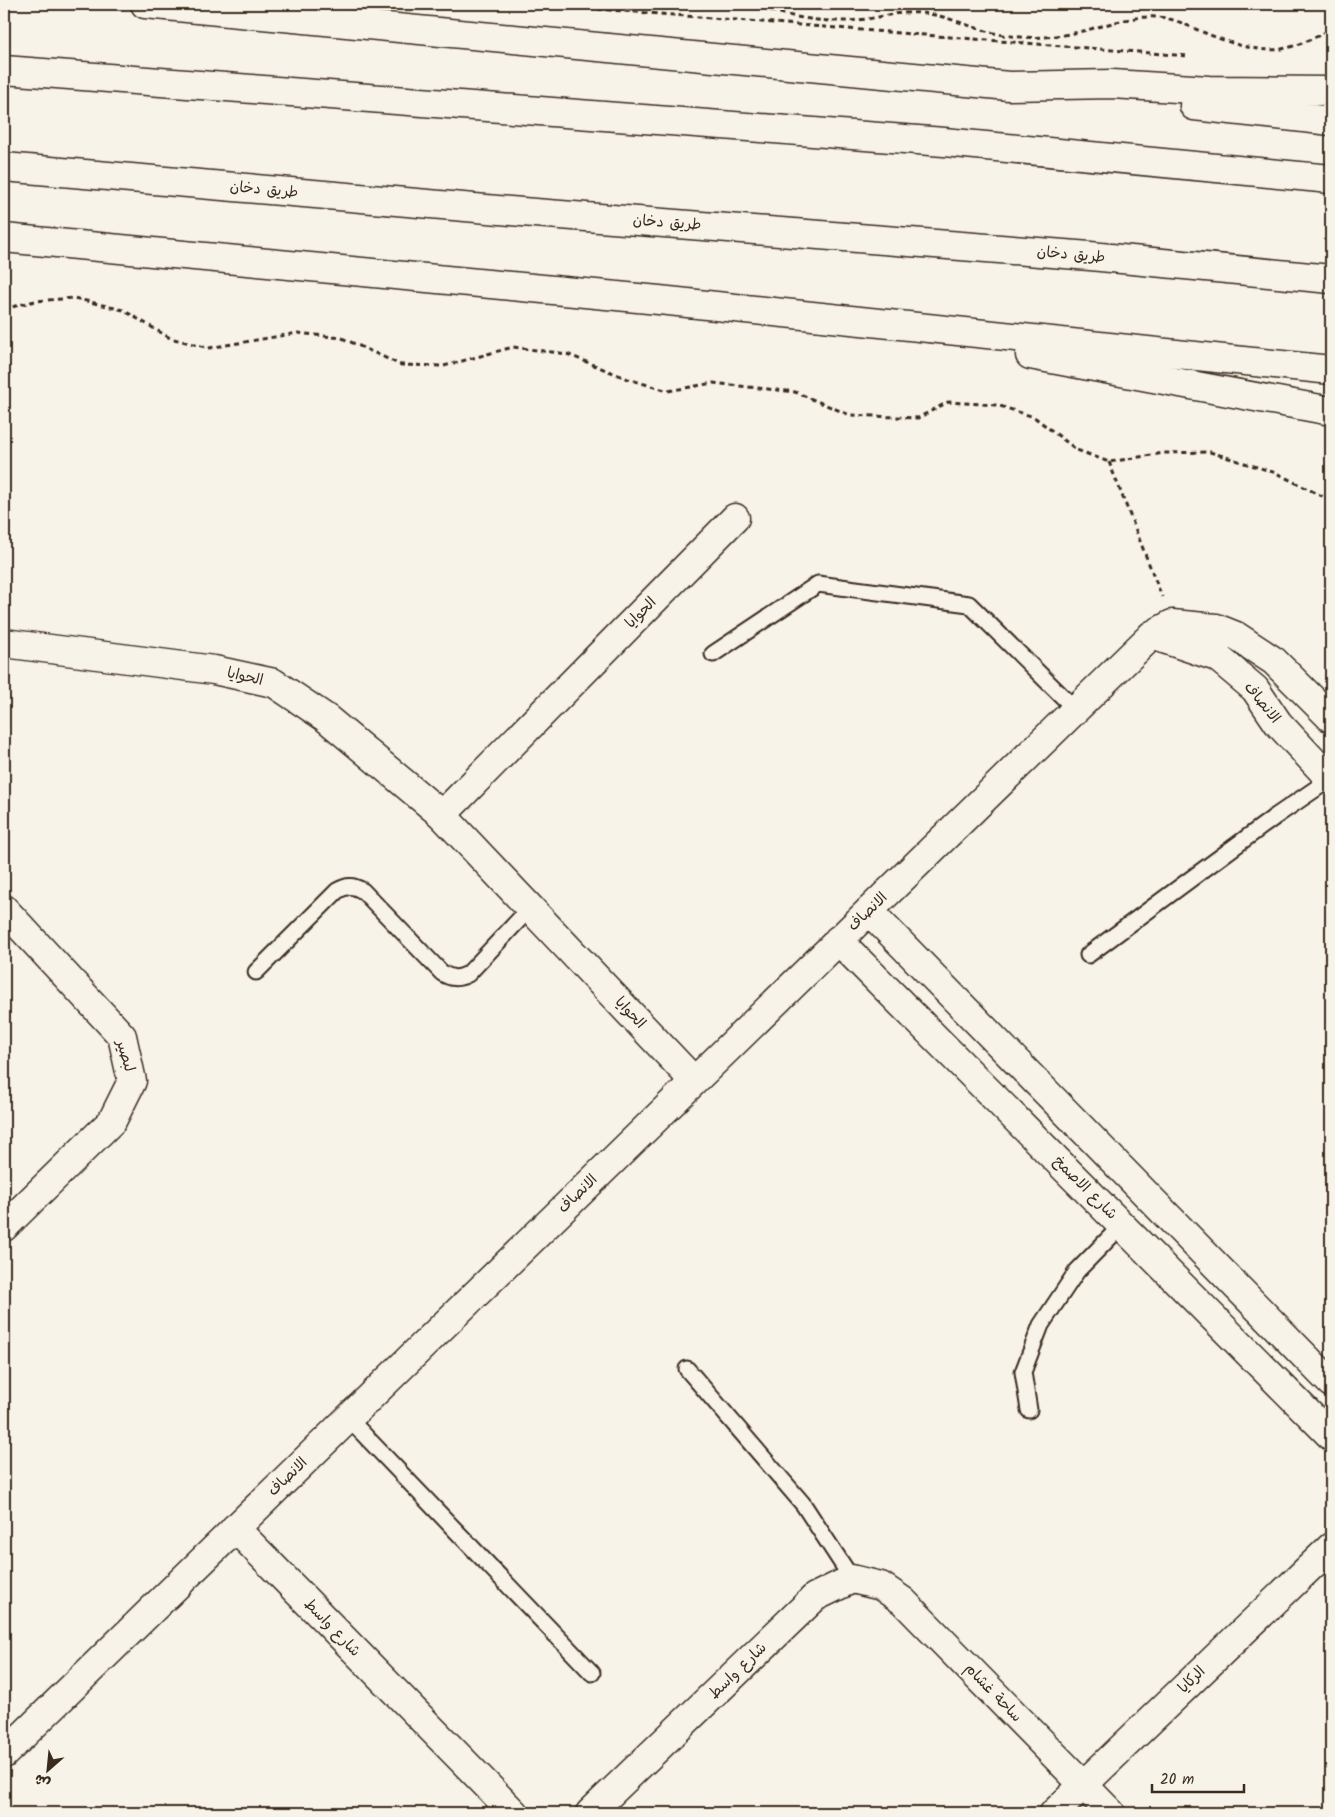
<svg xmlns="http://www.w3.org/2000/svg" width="1335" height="1817" viewBox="0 0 1335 1817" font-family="Kalam,'Playpen Sans Arabic',sans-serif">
<rect width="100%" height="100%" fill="#f7f3e8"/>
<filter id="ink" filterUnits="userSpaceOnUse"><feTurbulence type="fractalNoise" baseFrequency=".02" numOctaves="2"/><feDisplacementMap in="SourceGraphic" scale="10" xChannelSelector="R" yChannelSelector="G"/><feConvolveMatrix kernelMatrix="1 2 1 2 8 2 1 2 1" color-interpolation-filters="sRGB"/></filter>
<g filter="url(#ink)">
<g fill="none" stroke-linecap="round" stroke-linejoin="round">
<g stroke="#3b2a1e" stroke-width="19">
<g id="lane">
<polyline points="713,654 818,584 969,604 1075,709"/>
<polyline points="1088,955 1276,816 1330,779"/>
<path d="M256,972l81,-81c10,-6 16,-6 26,0l79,82c10,6 16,6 26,1l62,-66"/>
<polyline points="687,1369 803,1504 852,1579"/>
<polyline points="1029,1410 1023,1372 1041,1325 1077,1271 1122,1225"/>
<polyline points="348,1418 592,1673"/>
</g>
</g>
<g stroke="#3b2a1e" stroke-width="31">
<g id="street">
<polyline points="1152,635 1217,657 1255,689 1278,723 1331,780"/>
<polyline points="4,643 214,670 274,683 326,718 442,815 694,1081"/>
<polyline points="442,815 735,518"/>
<polyline points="4,909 122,1036 132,1081 112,1121 4,1227"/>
<polyline points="869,911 1331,1383"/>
<polyline points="838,940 1331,1436"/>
<polyline points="235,1528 514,1813"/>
<polyline points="4,1754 1152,635 1172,624 1216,628 1236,636 1274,661 1331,718"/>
<polyline points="590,1813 815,1597 852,1579 881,1586 903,1601 1111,1813"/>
<polyline points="1054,1813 1331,1547"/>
</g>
</g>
<g stroke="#3b2a1e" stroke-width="31">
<g id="primary">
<polyline points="145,4 1009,86 1112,84 1209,90 1331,91"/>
<polyline points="4,70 944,142 1331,179"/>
<polyline points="1194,106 1331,121"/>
<polyline points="4,167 522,212 1090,256 1331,279"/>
<polyline points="4,238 659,300 1331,370"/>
<polyline points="1030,355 1331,411"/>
</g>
</g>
<g stroke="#3b2a1e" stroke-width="3" stroke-dasharray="5 4" stroke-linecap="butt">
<polyline points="535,4 1188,56"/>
<path d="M754,4c30,13 71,20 104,16 24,-2 36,-9 63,-7 24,2 46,13 69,19 21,6 50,7 72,3 32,-4 63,-20 96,-18 16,1 32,10 47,16 22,9 52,20 77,16 17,-3 33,-12 49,-19"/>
<polyline points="4,309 35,301 74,298 123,310 170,338 209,348 298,333 342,338 401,365 444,366 513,347 567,354 628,379 668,391 713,383 795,392 850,415 918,418 948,402 997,405 1034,417 1077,450 1109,462 1164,453 1210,452 1276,473 1324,497 1331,496"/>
<polyline points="1109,462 1162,597"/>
</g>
<use href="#lane" stroke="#f7f3e8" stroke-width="15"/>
<use href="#street" stroke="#f7f3e8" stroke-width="28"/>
<use href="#primary" stroke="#f7f3e8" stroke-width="28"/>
</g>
</g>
<g text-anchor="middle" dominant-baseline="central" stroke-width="4" stroke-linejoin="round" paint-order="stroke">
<g font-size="15" fill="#3b2a1e" stroke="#f7f3e8">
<text transform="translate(264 190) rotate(5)">طريق دخان</text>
<text transform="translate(667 223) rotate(4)">طريق دخان</text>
<text transform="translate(1071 255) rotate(5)">طريق دخان</text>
<text transform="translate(641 613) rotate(-45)">الحوايا</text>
<text transform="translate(245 677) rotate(13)">الحوايا</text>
<text transform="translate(1262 703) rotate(51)">الانصاف</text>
<text transform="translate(868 912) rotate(-44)">الانصاف</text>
<text transform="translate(630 1013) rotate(47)">الحوايا</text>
<text transform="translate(125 1056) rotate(74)">لبصير</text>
<text transform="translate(1085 1188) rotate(45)">شارع الاصمخ</text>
<text transform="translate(578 1194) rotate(-44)">الانصاف</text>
<text transform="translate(288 1477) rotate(-44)">الانصاف</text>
<text transform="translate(332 1628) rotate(46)">شارع واسط</text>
<text transform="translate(738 1671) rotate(-44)">شارع واسط</text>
<text transform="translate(1192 1680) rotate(-44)">الركايا</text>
<text transform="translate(993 1693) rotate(46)">ساحة غشام</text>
</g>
</g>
<rect width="1335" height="1817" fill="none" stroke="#f7f3e8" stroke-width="20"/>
<rect x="10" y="10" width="1315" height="1797" fill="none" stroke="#3b2a1e" stroke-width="2" filter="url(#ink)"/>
<g transform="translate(48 1770) rotate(207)" stroke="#f7f3e8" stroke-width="4" paint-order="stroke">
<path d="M0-4L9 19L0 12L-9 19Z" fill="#3b2a1e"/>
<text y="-8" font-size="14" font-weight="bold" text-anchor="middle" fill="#3b2a1e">ش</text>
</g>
<path d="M1152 1784v8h92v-8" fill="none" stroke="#3b2a1e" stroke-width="2.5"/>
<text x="1160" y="1784" font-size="15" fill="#3b2a1e" stroke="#f7f3e8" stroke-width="4" paint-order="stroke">20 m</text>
</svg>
